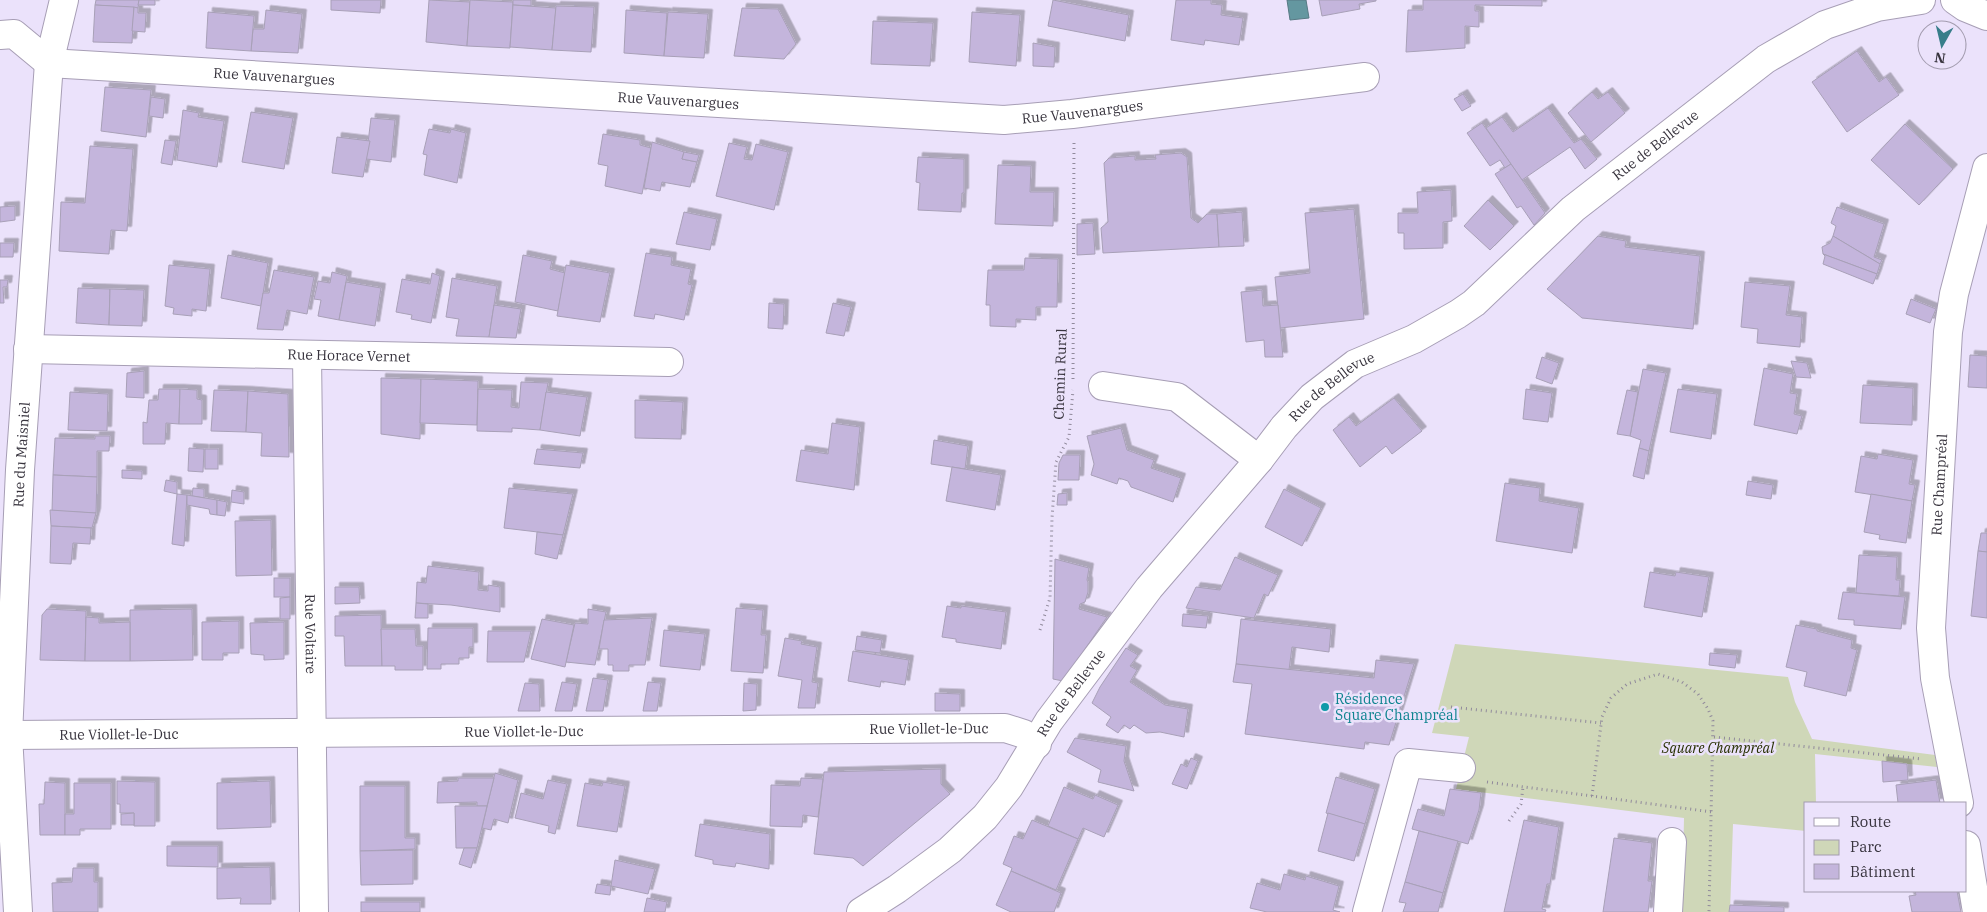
<svg xmlns="http://www.w3.org/2000/svg" width="1987" height="912" viewBox="0 0 1987 912" font-family="'IBM Plex Serif',serif">
<defs>
<filter id="shadow"><feDropShadow dx="4.5" dy="-4.5" stdDeviation="0" flood-color="#0004"/></filter>
</defs>
<rect width="100%" height="100%" fill="#ebe2fb"/>
<polygon fill="#cfd7b8" points="1455,644 1788,677 1795,702 1812,739 1935,755 1937,767 1815,754 1816,803 1806,803 1806,831 1733,824 1730,912 1682,912 1684,818 1456,789 1469,737 1432,733"/>
<polygon fill="#6497a0" stroke="#577983" points="1287,0 1306,0 1309,18 1290,20"/>
<g fill="#c4b5dc" stroke="#a8a0b7" filter="url(#shadow)">
<polygon points="96,0 139,0 138,8 95,5"/>
<polygon points="139,0 155,0 155,5 138,5"/>
<polygon points="331,0 381,0 380,13 331,10"/>
<polygon points="429,0 470,2 467,46 426,42"/>
<polygon points="470,0 513,2 510,48 467,46"/>
<polygon points="513,0 531,0 531,6 513,5"/>
<polygon points="1053,0 1129,15 1125,41 1048,26"/>
<polygon points="1176,0 1211,0 1211,4 1222,5 1221,15 1243,18 1239,45 1205,40 1204,45 1171,40"/>
<polygon points="1319,0 1376,0 1376,1 1359,4 1360,9 1322,16"/>
<polygon points="1423,0 1542,0 1542,6 1475,5 1475,11 1479,11 1479,27 1465,26 1465,48 1406,52 1408,10 1423,10"/>
<polygon points="95,5 134,7 132,43 93,42"/>
<polygon points="513,5 556,8 552,50 510,47"/>
<polygon points="556,6 594,7 591,52 552,50"/>
<polygon points="134,7 138,8 138,13 146,13 145,32 132,31"/>
<polygon points="742,8 778,9 796,44 784,59 734,56"/>
<polygon points="266,10 302,14 298,53 251,51 253,29 264,29"/>
<polygon points="626,10 667,13 664,56 624,53"/>
<polygon points="208,12 254,16 251,51 206,48"/>
<polygon points="668,12 708,14 704,58 664,56"/>
<polygon points="972,12 1020,15 1016,66 969,62"/>
<polygon points="873,21 933,23 930,66 871,64"/>
<polygon points="1033,43 1055,47 1054,67 1033,66"/>
<polygon points="1857,51 1879,82 1886,77 1899,95 1847,132 1812,82"/>
<polygon points="105,87 151,90 146,137 101,131"/>
<polygon points="1592,92 1598,99 1608,92 1625,113 1591,142 1568,113"/>
<polygon points="1463,94 1471,106 1462,111 1454,99"/>
<polygon points="151,97 165,99 163,118 149,116"/>
<polygon points="1548,108 1574,143 1581,139 1597,159 1585,169 1570,147 1522,180 1486,128 1502,117 1513,132"/>
<polygon points="183,110 199,113 198,117 224,121 217,167 177,160"/>
<polygon points="251,112 293,118 284,169 242,162"/>
<polygon points="371,118 395,120 391,162 366,159"/>
<polygon points="1482,123 1511,164 1505,168 1500,160 1490,166 1467,133"/>
<polygon points="1905,124 1953,169 1919,205 1871,160"/>
<polygon points="429,129 450,133 451,129 466,133 457,183 424,175 427,155 423,154"/>
<polygon points="603,134 640,140 640,145 651,148 642,194 605,186 608,166 598,164"/>
<polygon points="337,137 370,141 363,177 332,173"/>
<polygon points="165,140 176,141 172,165 161,163"/>
<polygon points="652,142 684,152 682,159 697,162 690,187 662,182 660,191 644,188"/>
<polygon points="729,143 747,147 744,159 752,160 756,144 788,152 774,210 716,196"/>
<polygon points="90,146 133,149 127,231 111,230 109,254 59,251 61,202 85,203"/>
<polygon points="684,152 699,155 697,162 682,159"/>
<polygon points="1181,153 1187,157 1191,218 1198,223 1207,214 1217,214 1219,247 1103,253 1101,228 1108,222 1104,163 1109,158 1135,156 1135,160 1156,159 1155,155"/>
<polygon points="918,157 964,159 964,193 962,193 961,212 918,210 920,183 916,182"/>
<polygon points="1511,164 1545,213 1534,225 1521,206 1517,208 1495,174"/>
<polygon points="998,165 1031,166 1030,192 1054,192 1053,226 995,224"/>
<polygon points="1451,190 1452,221 1443,222 1443,248 1404,249 1404,233 1398,233 1398,213 1418,213 1417,192"/>
<polygon points="1488,200 1514,226 1490,250 1464,226"/>
<polygon points="15,206 15,220 0,222 0,207"/>
<polygon points="1837,207 1884,224 1874,257 1882,260 1880,264 1833,236 1836,226 1831,223"/>
<polygon points="1354,209 1364,319 1280,328 1275,277 1310,273 1305,213"/>
<polygon points="684,212 717,219 710,250 676,244"/>
<polygon points="1242,212 1244,246 1219,247 1217,214"/>
<polygon points="1093,223 1095,254 1077,255 1077,224"/>
<polygon points="1598,236 1626,241 1625,247 1700,256 1693,329 1582,318 1547,289"/>
<polygon points="1833,236 1880,264 1877,274 1823,254 1822,247 1830,243"/>
<polygon points="0,243 14,243 13,257 0,257"/>
<polygon points="646,253 672,257 671,265 691,269 688,284 692,285 684,320 655,314 654,319 634,316"/>
<polygon points="1823,254 1877,274 1873,284 1823,264 1825,256"/>
<polygon points="228,255 268,263 261,306 221,298"/>
<polygon points="523,255 552,261 550,269 565,273 558,311 515,302"/>
<polygon points="1025,258 1058,259 1057,307 1036,307 1036,320 1016,319 1016,327 990,326 990,305 986,305 988,270 1024,270"/>
<polygon points="169,265 210,269 206,311 192,309 192,316 173,314 174,308 165,306"/>
<polygon points="566,265 610,273 600,322 557,316"/>
<polygon points="274,270 314,277 307,314 287,310 283,330 257,329 263,293 269,293"/>
<polygon points="332,272 347,276 339,320 318,316 321,300 314,299 318,281 330,283"/>
<polygon points="432,273 440,276 431,323 411,319 412,315 396,312 402,279 430,284"/>
<polygon points="452,278 497,286 489,337 456,336 459,319 446,317"/>
<polygon points="0,280 8,280 7,287 3,287 4,303 0,303"/>
<polygon points="346,282 381,288 375,326 339,320"/>
<polygon points="1745,282 1790,286 1786,315 1802,317 1800,347 1757,343 1758,329 1741,327"/>
<polygon points="78,288 110,289 109,325 76,323"/>
<polygon points="110,289 144,290 142,326 109,325"/>
<polygon points="1262,290 1263,306 1278,305 1283,357 1265,357 1264,340 1246,342 1241,292"/>
<polygon points="1911,299 1936,309 1930,323 1906,314"/>
<polygon points="769,303 784,304 783,329 768,328"/>
<polygon points="833,303 851,307 844,336 826,333"/>
<polygon points="494,305 521,309 516,338 489,337"/>
<polygon points="1970,355 1987,356 1987,388 1968,387"/>
<polygon points="1542,357 1559,363 1552,384 1536,378"/>
<polygon points="1791,361 1807,363 1811,378 1796,377"/>
<polygon points="1764,368 1793,374 1790,393 1797,394 1794,414 1802,416 1797,434 1754,425"/>
<polygon points="1643,369 1666,373 1649,451 1639,448 1641,440 1630,436"/>
<polygon points="144,371 144,398 126,397 127,373"/>
<polygon points="381,378 421,379 420,439 381,434"/>
<polygon points="421,379 478,381 477,425 420,423"/>
<polygon points="521,382 548,383 540,430 512,428 512,432 477,431 478,389 512,390 511,407 519,408"/>
<polygon points="1863,385 1913,388 1912,425 1860,423"/>
<polygon points="159,389 180,389 179,424 166,423 165,444 143,444 143,422 147,423 149,400 158,400"/>
<polygon points="180,389 197,390 197,399 202,400 202,424 179,424"/>
<polygon points="1526,389 1552,393 1548,422 1523,419"/>
<polygon points="1678,389 1717,394 1711,439 1670,432"/>
<polygon points="214,390 248,391 246,432 211,431"/>
<polygon points="1627,390 1638,392 1630,436 1617,434"/>
<polygon points="248,391 288,394 289,457 261,456 262,433 246,432"/>
<polygon points="70,392 108,394 107,431 68,430"/>
<polygon points="546,392 587,397 580,436 540,430"/>
<polygon points="1394,398 1422,431 1392,454 1386,446 1360,467 1333,430 1349,417 1356,426"/>
<polygon points="635,400 683,402 681,439 635,438"/>
<polygon points="832,423 860,427 854,490 796,481 801,450 828,454"/>
<polygon points="1121,428 1127,450 1154,460 1151,468 1181,478 1173,502 1131,487 1128,481 1119,478 1117,484 1091,475 1094,464 1087,436"/>
<polygon points="95,436 110,436 109,451 97,451 97,477 53,475 55,438 95,439"/>
<polygon points="934,440 968,446 965,469 931,464"/>
<polygon points="189,448 204,449 203,472 188,471"/>
<polygon points="1639,448 1649,451 1644,479 1633,476"/>
<rect x="205" y="449" width="13" height="20"/>
<polygon points="537,449 583,453 580,468 534,464"/>
<polygon points="1878,454 1913,460 1909,484 1915,485 1912,501 1855,492 1861,456 1877,459"/>
<polygon points="1063,455 1080,455 1079,480 1058,480 1059,463"/>
<polygon points="952,467 1001,475 995,510 946,501"/>
<polygon points="122,470 142,471 142,479 122,478"/>
<polygon points="53,475 97,477 96,513 52,511"/>
<polygon points="166,480 177,482 177,494 164,491"/>
<polygon points="1748,481 1773,485 1771,499 1746,495"/>
<polygon points="1505,483 1540,488 1539,501 1579,508 1572,553 1496,541"/>
<polygon points="193,488 204,489 204,498 192,496"/>
<polygon points="509,488 573,494 563,535 504,528"/>
<polygon points="1284,489 1321,508 1302,546 1265,527"/>
<polygon points="232,490 244,492 244,504 231,502"/>
<polygon points="1067,493 1067,505 1057,505 1058,494"/>
<polygon points="177,494 187,495 184,546 172,544"/>
<polygon points="1871,494 1912,501 1906,543 1879,539 1880,535 1864,532"/>
<polygon points="187,495 217,500 217,515 210,514 209,509 187,505"/>
<polygon points="217,500 227,502 225,516 217,515"/>
<polygon points="50,510 96,513 92,528 51,526"/>
<polygon points="271,520 272,575 236,576 235,521"/>
<polygon points="51,526 91,528 90,544 73,543 71,564 50,563"/>
<polygon points="537,532 563,535 557,559 535,554"/>
<polygon points="1981,533 1987,533 1987,552 1978,551"/>
<polygon points="1978,551 1987,552 1987,618 1971,616"/>
<polygon points="1859,555 1897,557 1896,580 1900,580 1899,596 1856,593"/>
<polygon points="1235,557 1278,575 1268,596 1264,594 1254,618 1186,608 1196,587 1220,590"/>
<polygon points="1055,559 1089,568 1087,580 1088,582 1088,592 1085,602 1080,604 1079,609 1107,617 1063,681 1053,679"/>
<polygon points="428,566 479,572 478,590 488,591 488,585 500,587 500,612 451,605 416,603 417,582 426,583"/>
<polygon points="1650,572 1675,576 1676,572 1709,577 1702,617 1644,607"/>
<rect x="274" y="578" width="16" height="19"/>
<polygon points="335,587 359,587 360,603 335,604"/>
<polygon points="1843,592 1905,597 1901,629 1854,625 1854,620 1838,619"/>
<polygon points="290,597 290,619 280,619 280,598"/>
<polygon points="416,603 428,604 428,618 415,618"/>
<polygon points="947,606 961,608 961,606 1006,612 1001,649 956,642 956,639 942,637"/>
<polygon points="736,608 763,610 761,635 766,635 763,673 731,671"/>
<polygon points="47,609 86,611 85,661 40,660 42,615"/>
<polygon points="192,609 193,660 130,661 130,610"/>
<polygon points="588,609 606,612 595,665 566,662 575,623 588,624"/>
<polygon points="1183,614 1208,616 1206,628 1182,626"/>
<polygon points="381,615 382,666 345,666 344,636 335,636 335,616"/>
<polygon points="86,617 99,618 99,623 130,622 130,661 85,661"/>
<polygon points="652,618 645,665 629,665 629,671 613,671 613,665 608,665 608,649 599,649 604,620"/>
<polygon points="542,619 574,625 565,667 531,659"/>
<polygon points="1241,619 1331,629 1329,652 1292,647 1289,670 1236,664"/>
<polygon points="239,621 239,653 223,653 223,660 202,660 202,622"/>
<polygon points="284,622 284,659 264,660 264,655 251,654 250,623"/>
<polygon points="1796,625 1817,629 1817,631 1852,640 1851,648 1857,650 1846,696 1804,686 1807,672 1786,667"/>
<polygon points="428,628 473,628 473,647 469,647 469,658 459,658 459,664 441,664 441,669 427,669"/>
<polygon points="381,629 415,629 416,646 423,646 423,670 395,670 395,666 382,666"/>
<polygon points="664,630 705,634 700,670 660,666"/>
<polygon points="488,631 531,631 524,662 487,662"/>
<polygon points="857,636 882,640 880,653 855,650"/>
<polygon points="785,638 802,641 801,644 817,647 812,682 818,683 815,708 798,708 802,680 778,676"/>
<polygon points="1126,648 1138,655 1130,666 1137,670 1130,682 1165,705 1188,709 1184,737 1160,732 1146,733 1134,725 1130,729 1124,725 1118,733 1106,725 1111,717 1092,703 1100,687"/>
<polygon points="853,651 909,660 905,685 881,681 880,687 848,681"/>
<polygon points="1710,653 1737,655 1735,668 1709,665"/>
<polygon points="1376,660 1414,664 1389,745 1365,742 1364,749 1245,734 1252,684 1233,682 1236,664 1374,678"/>
<polygon points="593,678 608,680 603,711 586,711"/>
<polygon points="562,682 577,684 572,711 555,711"/>
<polygon points="648,682 661,683 657,711 643,711"/>
<polygon points="525,683 539,684 540,711 518,711"/>
<polygon points="744,683 757,684 756,710 743,711"/>
<polygon points="935,693 960,694 960,711 935,711"/>
<polygon points="1075,738 1126,746 1124,761 1134,791 1098,782 1101,770 1067,752"/>
<polygon points="1191,758 1198,761 1187,789 1172,784 1181,764 1187,767"/>
<polygon points="1882,761 1907,764 1908,780 1883,782"/>
<polygon points="941,769 941,784 950,794 863,866 853,858 814,854 824,772"/>
<polygon points="495,773 518,780 508,823 494,819 491,830 482,828"/>
<polygon points="1336,777 1375,789 1365,824 1326,813"/>
<polygon points="458,778 494,778 487,806 477,806 477,802 437,803 438,782 458,781"/>
<polygon points="801,778 823,779 818,817 803,815 802,827 770,826 771,785 800,786"/>
<polygon points="548,780 567,784 555,834 548,832 549,826 515,818 521,793 543,799"/>
<polygon points="1936,780 1940,803 1898,803 1896,785"/>
<polygon points="117,781 155,782 155,826 134,826 134,813 120,813 120,804 117,804"/>
<polygon points="270,781 271,827 217,829 217,783"/>
<polygon points="45,782 65,783 65,835 40,835 39,804 44,804"/>
<polygon points="603,782 625,786 617,832 577,826 585,783 602,786"/>
<polygon points="74,783 111,783 111,829 80,829 80,835 65,835 65,814 74,814"/>
<polygon points="360,786 405,786 405,838 415,838 415,849 360,851"/>
<polygon points="1064,787 1093,799 1095,795 1118,805 1104,837 1083,828 1078,839 1048,826"/>
<polygon points="1450,789 1481,793 1479,810 1468,844 1412,829 1418,809 1444,816"/>
<polygon points="455,806 487,806 477,848 456,848"/>
<polygon points="134,813 134,825 121,825 121,814"/>
<polygon points="1328,813 1365,824 1354,861 1318,851"/>
<polygon points="1032,820 1078,839 1056,890 1011,871 1012,868 1003,864 1014,836 1023,839"/>
<polygon points="1524,820 1559,827 1550,884 1547,884 1542,909 1546,910 1545,912 1504,912"/>
<polygon points="700,824 770,834 769,869 736,863 735,867 713,864 713,860 695,856"/>
<polygon points="1419,831 1458,841 1443,893 1405,882"/>
<polygon points="1614,838 1652,843 1648,881 1652,881 1648,912 1603,912"/>
<polygon points="167,846 218,846 218,867 167,866"/>
<polygon points="464,848 477,848 471,868 459,864"/>
<polygon points="413,850 413,884 361,885 360,851"/>
<polygon points="615,860 655,869 648,894 611,886"/>
<polygon points="270,867 271,904 240,904 241,898 217,899 217,868"/>
<polygon points="73,868 94,868 94,882 98,882 98,912 53,912 52,883 72,882"/>
<polygon points="1011,871 1061,893 1054,912 1011,912 996,905"/>
<polygon points="1284,874 1305,880 1306,876 1339,886 1333,910 1340,912 1267,912 1250,908 1257,883 1280,890"/>
<polygon points="1405,882 1443,893 1438,912 1403,912 1406,903 1399,902"/>
<polygon points="597,884 611,886 610,895 595,893"/>
<polygon points="1915,891 1957,891 1961,912 1912,912 1909,896 1916,895"/>
<polygon points="647,898 667,902 665,912 644,912"/>
<rect x="361" y="902" width="59" height="10"/>
<polygon points="1730,905 1784,907 1784,912 1729,912"/>
</g>
<g fill="none" stroke-linecap="round" stroke-linejoin="round">
<g stroke="#a79eb5" stroke-width="30">
<g id="minor">
<polyline points="1955,0 1965,7 1987,16"/>
<path id="s1" d="M0,35l14,-1 35,29 955,57 68,-6 293,-37"/>
<path id="s2" d="M28,349l641,13"/>
<path id="s3" d="M307,355l7,557"/>
<polyline points="1103,386 1177,397 1259,460"/>
<path id="s4" d="M8,735l997,-7 19,6 13,10"/>
<path id="s5" d="M1959,803l-24,-125 -4,-50 17,-296 6,-38 33,-126"/>
<polyline points="1966,845 1977,912"/>
<path id="s6" d="M18,912l-10,-177 12,-265 29,-407 15,-63"/>
<path id="s7" d="M861,912l36,-23 53,-39 35,-33 24,-30 40,-66 100,-133 110,-128 25,-33 28,-30 43,-33 59,-25 44,-25 16,-11 99,-94 193,-150 59,-34 52,-18 44,-7"/>
<polyline points="1367,912 1408,763 1461,768"/>
<polyline points="1668,912 1672,842"/>
</g>
</g>
<g stroke="#90899b" stroke-width="3" stroke-dasharray="1 4" stroke-linecap="butt">
<polyline points="1073,379 1074,143"/>
<polyline points="1040,630 1050,598 1052,518 1056,462 1069,437 1073,390"/>
<polyline points="1451,707 1601,723"/>
<polyline points="1714,737 1922,759"/>
<polyline points="1487,782 1712,812"/>
<polyline points="1592,796 1602,717 1611,698 1627,684 1658,674 1682,682 1698,694 1708,709 1713,721 1709,912"/>
<polyline points="1509,821 1521,804 1523,787"/>
</g>
<use href="#minor" stroke="#fff" stroke-width="28"/>
</g>
<circle fill="#0f9aa8" stroke="#ebe2fb" stroke-width="2" cx="1325" cy="707" r="5"/>
<g text-anchor="middle" dominant-baseline="central" stroke-width="5" stroke-linejoin="round" paint-order="stroke">
<g font-size="14" fill="#38343e" stroke="#ebe2fb">
<text stroke="none"><textPath href="#s1" startOffset="285">Rue Vauvenargues</textPath></text>
<text stroke="none"><textPath href="#s1" startOffset="690">Rue Vauvenargues</textPath></text>
<text stroke="none"><textPath href="#s1" startOffset="1095">Rue Vauvenargues</textPath></text>
<text stroke="none"><textPath href="#s7" startOffset="1119">Rue de Bellevue</textPath></text>
<text stroke="none"><textPath href="#s2" startOffset="321">Rue Horace Vernet</textPath></text>
<text transform="translate(1060 374) rotate(-88)">Chemin Rural</text>
<text stroke="none"><textPath href="#s7" startOffset="712">Rue de Bellevue</textPath></text>
<text stroke="none"><textPath href="#s6" startOffset="458">Rue du Maisniel</textPath></text>
<text stroke="none"><textPath href="#s5" startOffset="321">Rue Champréal</textPath></text>
<text stroke="none"><textPath href="#s3" startOffset="279">Rue Voltaire</textPath></text>
<text stroke="none"><textPath href="#s7" startOffset="308">Rue de Bellevue</textPath></text>
<text stroke="none"><textPath href="#s4" startOffset="921">Rue Viollet-le-Duc</textPath></text>
<text stroke="none"><textPath href="#s4" startOffset="516">Rue Viollet-le-Duc</textPath></text>
<text stroke="none"><textPath href="#s4" startOffset="111">Rue Viollet-le-Duc</textPath></text>
</g>
<g font-size="14" fill="#0d838f" stroke="#ebe2fb" text-anchor="start">
<text x="1335" y="699">Résidence<tspan x="1335" dy="16">Square Champréal</tspan></text>
</g>
<g font-size="14" font-style="italic" fill="#272f00" stroke="#ebe2fb">
<text x="1718" y="748">Square Champréal</text>
</g>
</g>
<rect x="1804" y="802" width="162" height="90" fill="#ebe2fb" stroke="#a39caf"/>
<rect x="1814" y="818" width="25" height="8" fill="#ffffff" stroke="#a39caf"/>
<text x="1850" y="827" font-size="15" fill="#38343e">Route</text>
<rect x="1814" y="840" width="25" height="15" fill="#cfd7b8" stroke="#a39caf"/>
<text x="1850" y="852" font-size="15" fill="#38343e">Parc</text>
<rect x="1814" y="864" width="25" height="15" fill="#c4b5dc" stroke="#a39caf"/>
<text x="1850" y="877" font-size="15" fill="#38343e">Bâtiment</text>
<g transform="translate(1942 45) rotate(188)"><circle r="24" fill="#ebe2fb" stroke="#a39caf"/>
<path d="M0-4L9 19L0 12L-9 19Z" fill="#377d8a"/>
<text y="-8" font-size="14" font-weight="bold" text-anchor="middle" fill="#38343e">N</text>
</g>
</svg>
